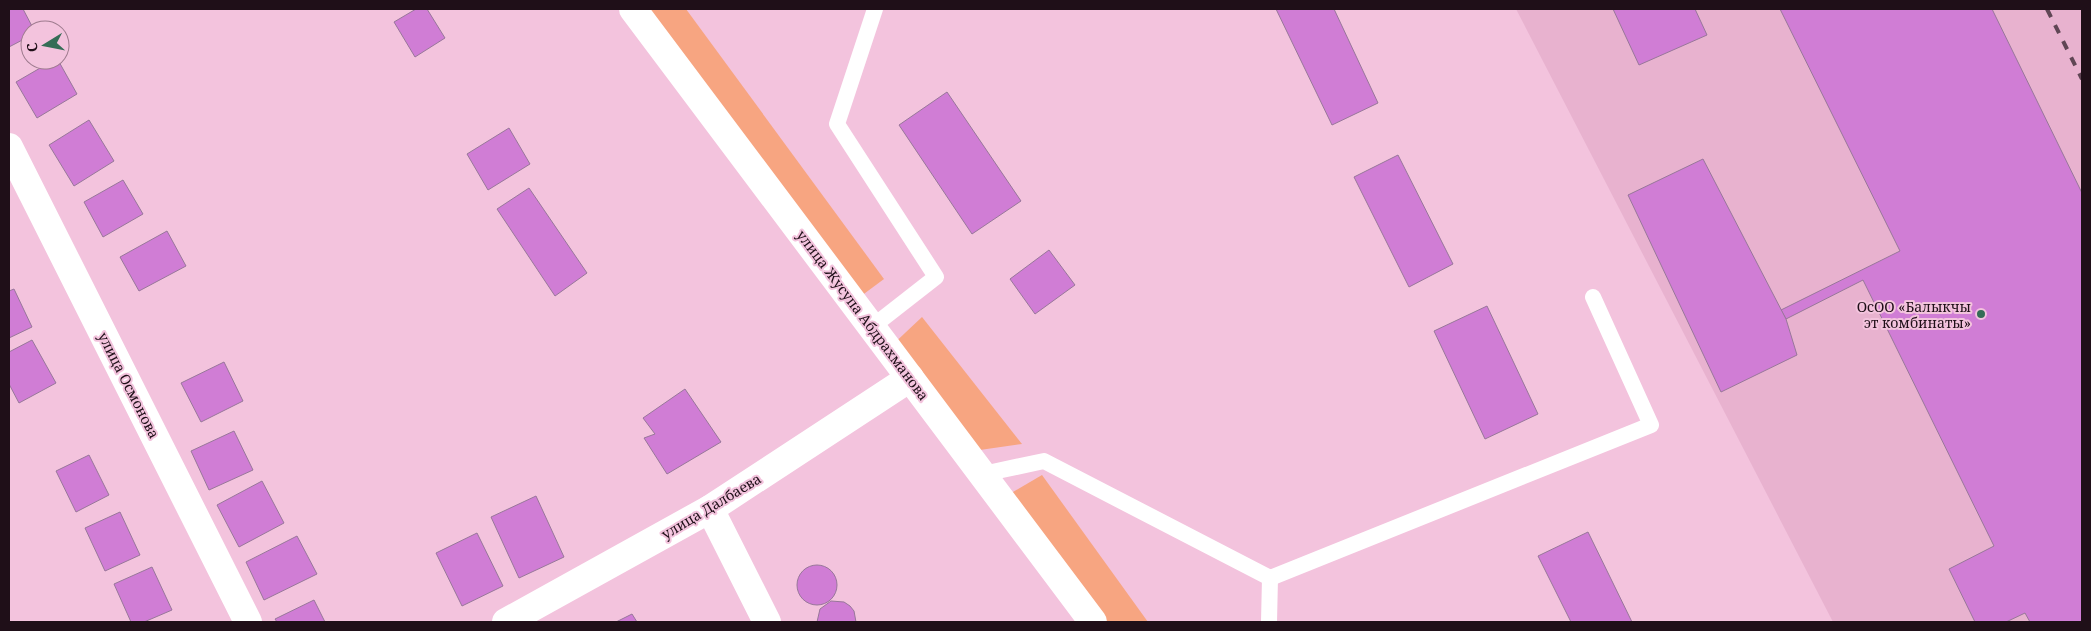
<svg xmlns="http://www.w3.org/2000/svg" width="2091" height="631" viewBox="0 0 2091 631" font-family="'Noto Serif',serif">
<rect width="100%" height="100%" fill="#f3c3dd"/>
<polygon fill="#e8b2cf" points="1516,9 2082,9 2082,622 1833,622"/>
<g fill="#f7a581">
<polygon points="633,9 686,9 884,279 853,302"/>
<polygon points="922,317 1022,444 966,452 888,349"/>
<polygon points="1042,475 1148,622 1093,622 1001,499"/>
</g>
<g fill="#d07dd5" stroke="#98779a">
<polygon points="9,9 23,9 34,30 30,30 30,36 9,47"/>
<polygon points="416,9 427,9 445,38 415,57 394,22"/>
<polygon points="1276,9 1334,9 1378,103 1332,125"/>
<polygon points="1613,9 1695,9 1707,35 1639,65"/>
<polygon points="1780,9 1992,9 2082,193 2082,622 2030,622 2025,613 2006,622 1975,622 1949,569 1994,546 1863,280 1786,319 1781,310 1900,251"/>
<polygon points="54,60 58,60 77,94 37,118 16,82"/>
<polygon points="947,92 1021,201 972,234 899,125"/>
<polygon points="89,120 114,161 74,186 49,145"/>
<polygon points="509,128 530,164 488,190 467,154"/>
<polygon points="1398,155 1453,264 1409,287 1354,177"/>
<polygon points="1703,159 1786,319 1797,355 1721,392 1628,195"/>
<polygon points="123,180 143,214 103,237 84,202"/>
<polygon points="529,188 587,273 555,296 497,209"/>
<polygon points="167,231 186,266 139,291 120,257"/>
<polygon points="1049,250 1075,285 1035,314 1010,279"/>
<polygon points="14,289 32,327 9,338 9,291"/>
<polygon points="1487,306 1538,414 1485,439 1434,331"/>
<polygon points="32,340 56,383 19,403 9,384 9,352"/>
<polygon points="224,362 243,401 201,422 181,383"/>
<polygon points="685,389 721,442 667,474 644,438 655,434 643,418"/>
<polygon points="234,431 253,470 209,490 191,451"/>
<polygon points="89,455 109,495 76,512 56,471"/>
<polygon points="262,481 284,523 239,547 217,505"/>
<polygon points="536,496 564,557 519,578 491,517"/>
<polygon points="120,512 140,555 105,571 85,528"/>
<polygon points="1588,532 1632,622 1571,622 1538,556"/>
<polygon points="477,533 503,586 462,606 436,553"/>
<polygon points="297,536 317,574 264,600 246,562"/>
<circle cx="817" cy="585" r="20"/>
<polygon points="152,567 172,610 144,622 131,622 114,584"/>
<polygon points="314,600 325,622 277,622 275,619"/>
<polygon points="831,601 844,602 850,606 854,611 856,622 817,622 820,609"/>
<polygon points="632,614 637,622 616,622"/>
</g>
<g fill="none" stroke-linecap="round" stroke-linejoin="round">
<g stroke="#fff" stroke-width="16">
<polyline points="872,327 936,277 837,124 875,9"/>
<polyline points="983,474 1044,461 1270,578 1651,425 1593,297"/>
<polyline points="1269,622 1270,578"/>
</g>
<polyline stroke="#fff" stroke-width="28" points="9,147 248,622"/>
<g stroke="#fff" stroke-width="28">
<polyline points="710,509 767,622"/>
<polyline points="506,622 710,509 910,378"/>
</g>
<polyline stroke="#fff" stroke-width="28" points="633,9 1093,622"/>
<polyline stroke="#604655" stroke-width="4" stroke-dasharray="9 9" stroke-linecap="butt" points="2047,9 2082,79"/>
</g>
<circle fill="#346d56" stroke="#f3c3dd" stroke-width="2" cx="1981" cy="314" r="5"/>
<g text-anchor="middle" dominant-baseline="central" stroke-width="4" stroke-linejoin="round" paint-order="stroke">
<g font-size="14" fill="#1f0f18" stroke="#f3c3dd" text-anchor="end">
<text x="1971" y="306">ОсОО «Балыкчы<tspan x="1971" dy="16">эт комбинаты»</tspan></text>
</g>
<g font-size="14" fill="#1f0f18" stroke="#f3c3dd">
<text transform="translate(863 315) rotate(53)">улица Жусупа Абдрахманова</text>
<text transform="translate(129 385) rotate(63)">улица Осмонова</text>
<text transform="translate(711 506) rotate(-31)">улица Далбаева</text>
</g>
</g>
<rect width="2091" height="631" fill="none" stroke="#1f0f18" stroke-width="20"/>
<g transform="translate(45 45) rotate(260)"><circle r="24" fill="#f3c3dd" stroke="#9e7b8e"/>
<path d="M0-4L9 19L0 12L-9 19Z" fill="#346d56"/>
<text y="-8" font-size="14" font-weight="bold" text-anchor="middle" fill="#1f0f18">С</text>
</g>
</svg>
